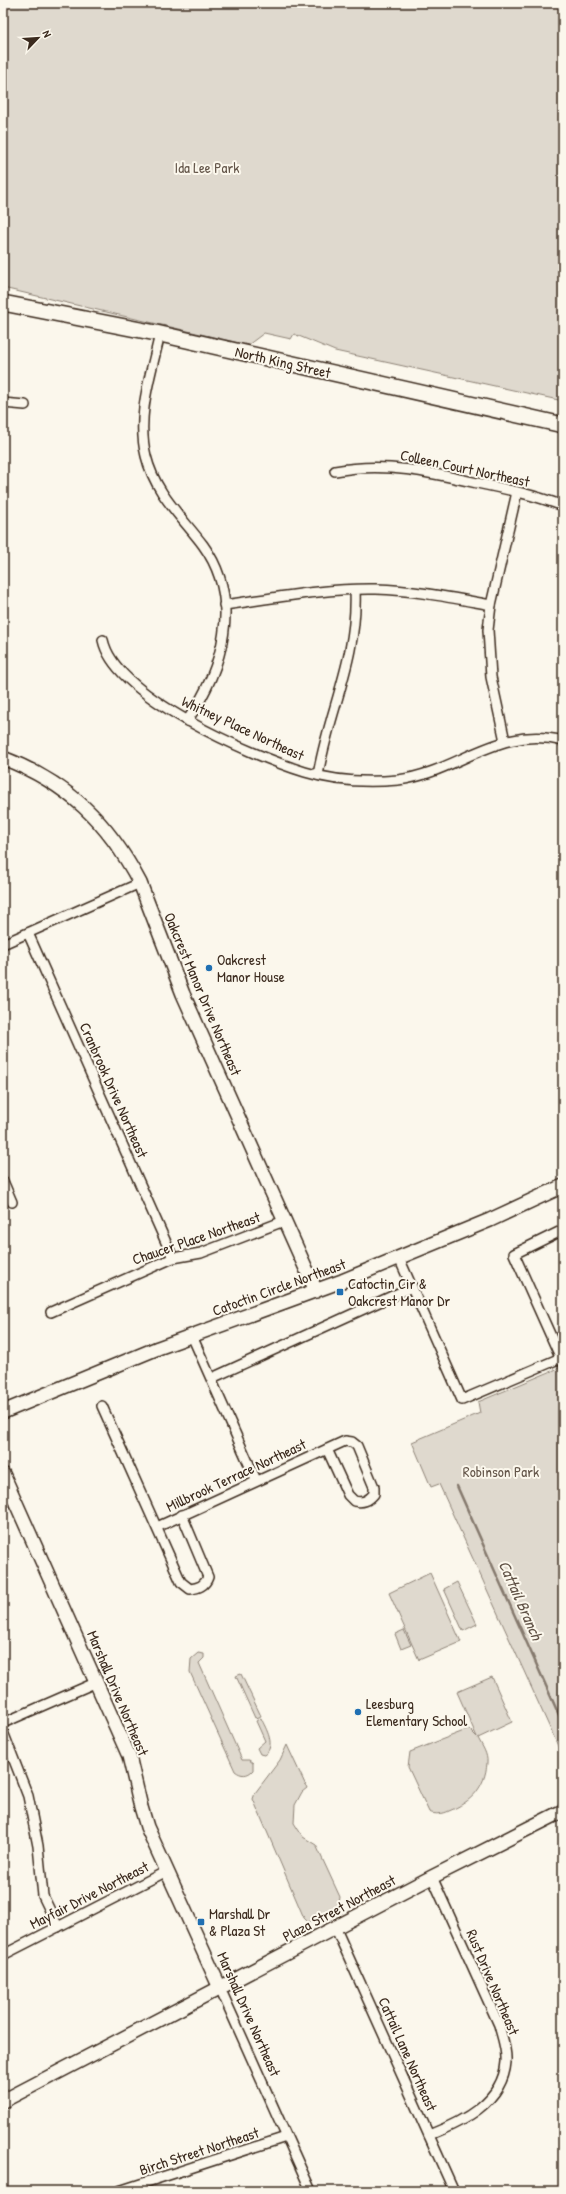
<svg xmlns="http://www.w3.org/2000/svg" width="566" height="2194" viewBox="0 0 566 2194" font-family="'Patrick Hand',sans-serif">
<rect width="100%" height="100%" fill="#fbf7ec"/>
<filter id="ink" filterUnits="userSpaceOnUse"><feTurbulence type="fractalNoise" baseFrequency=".025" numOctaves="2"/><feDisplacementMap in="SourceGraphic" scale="8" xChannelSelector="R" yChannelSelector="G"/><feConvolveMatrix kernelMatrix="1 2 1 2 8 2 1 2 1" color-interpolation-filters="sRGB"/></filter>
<g filter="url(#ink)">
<g fill="#dfd9ce" stroke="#8d8276">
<polygon points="3,3 563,3 563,401 335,351 294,334 291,339 264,333 248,345 3,288"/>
<polygon points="559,1368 563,1378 563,1757 439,1484 431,1487 412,1442 480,1413 478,1402"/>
<polygon points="430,1573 461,1642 419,1660 389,1593"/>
<polygon points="457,1582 477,1624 463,1631 444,1589"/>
<polygon points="404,1630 411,1645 401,1649 395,1634"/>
<path d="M198,1653l6,1v4l-5,5 43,97h7l4,3v7c-5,6 -12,6 -18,1l-45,-99 1,-13z"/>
<polygon points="241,1674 261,1716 255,1718 236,1676"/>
<path d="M492,1677l20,45 -34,16c4,8 10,16 9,25 -2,25 -16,39 -38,48 -6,3 -14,4 -20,1l-21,-45 2,-15 59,-23 8,8 -20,-45z"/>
<path d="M261,1718c5,11 16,28 3,37l-4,-1 -3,-6 8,-7 -9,-20z"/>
<polygon points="287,1745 307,1788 302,1792 295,1805 294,1823 303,1837 316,1845 340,1897 338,1910 320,1921 308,1922 304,1918 253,1799 255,1793 280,1760"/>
</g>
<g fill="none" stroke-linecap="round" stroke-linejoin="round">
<polyline stroke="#85796d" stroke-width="2.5" points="457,1486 563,1724"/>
<g stroke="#3b2a1e" stroke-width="12">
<g id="street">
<path d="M160,334c-9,40 -24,82 -14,122 9,37 35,60 57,89 40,55 20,124 -16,176"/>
<polyline points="3,403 25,405"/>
<path d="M335,471c50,-9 94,1 142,12 29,6 58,12 86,23"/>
<path d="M224,605c50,-7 102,-17 152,-16 39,1 77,9 115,16"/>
<path d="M103,640c12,57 150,116 202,132 29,9 62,11 93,8 59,-7 101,-56 165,-39"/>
<polyline points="505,741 491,677 488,630 491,605 517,492"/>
<path d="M318,775c11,-65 40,-117 37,-185"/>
<polyline points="28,933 173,1258"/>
<polyline points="3,944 140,883"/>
<polyline points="3,1181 12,1202"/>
<polyline points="563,1230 514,1254 563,1363"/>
<polyline points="399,1258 462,1400 563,1357"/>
<polyline points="51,1312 173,1258 201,1253 284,1221"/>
<polyline points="192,1336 256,1480"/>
<polyline points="212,1378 412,1287"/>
<path d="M102,1406l79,176 9,7c8,-1 15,-3 18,-12l-26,-62"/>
<path d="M157,1527l188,-86 7,1 5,4 17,41v7c-6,7 -11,9 -20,7l-6,-6 -21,-46"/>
<polyline points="3,1723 97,1682"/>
<polyline points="3,1732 28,1796 38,1846 43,1896 58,1927"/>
<polyline points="336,1929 454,2191"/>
<polyline points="3,1955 167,1871"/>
<polyline points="220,1988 311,2191"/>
<path d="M429,2135c33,-13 74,-33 77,-73 1,-13 -4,-25 -7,-37l-67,-148"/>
<polyline points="119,2191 286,2137"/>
</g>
</g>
<g stroke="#3b2a1e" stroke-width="16">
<g id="secondary">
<path d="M3,758c65,25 105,64 137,125l43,111 133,297"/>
<polyline points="3,1412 158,1348 342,1281 490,1220 563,1186"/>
<polyline points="3,1474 129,1756 141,1807 147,1827 220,1988"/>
<polyline points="3,2101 432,1877 563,1811"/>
</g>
</g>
<g stroke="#3b2a1e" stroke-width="18">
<polyline id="primary" points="3,303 156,333 563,425"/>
</g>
<use href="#street" stroke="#fbf7ec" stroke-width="9"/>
<use href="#secondary" stroke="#fbf7ec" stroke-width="13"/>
<use href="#primary" stroke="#fbf7ec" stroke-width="15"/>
</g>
</g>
<g fill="#1f6fb2" stroke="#fbf7ec" stroke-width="1.5">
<circle cx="209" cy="968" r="4"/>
<rect x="336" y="1288" width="8" height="8" rx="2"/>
<circle cx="358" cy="1712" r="4"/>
<rect x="197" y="1918" width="8" height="8" rx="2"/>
</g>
<g text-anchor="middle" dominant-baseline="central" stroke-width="4" stroke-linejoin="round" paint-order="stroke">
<g font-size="15" fill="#64564a" stroke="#fbf7ec">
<text x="207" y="167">Ida Lee Park</text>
<text x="501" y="1471">Robinson Park</text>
</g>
<g font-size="15" fill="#3b2a1e" stroke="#fbf7ec">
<text transform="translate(283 362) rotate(13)">North King Street</text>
<text transform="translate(465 468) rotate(12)">Colleen Court Northeast</text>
<text transform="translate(243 728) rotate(25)">Whitney Place Northeast</text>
<text transform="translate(203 994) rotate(67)">Oakcrest Manor Drive Northeast</text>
<text transform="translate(114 1090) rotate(66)">Cranbrook Drive Northeast</text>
<text transform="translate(196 1238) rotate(-19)">Chaucer Place Northeast</text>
<text transform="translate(279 1287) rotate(-20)">Catoctin Circle Northeast</text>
<text transform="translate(236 1475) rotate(-25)">Millbrook Terrace Northeast</text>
<text transform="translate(118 1693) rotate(67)">Marshall Drive Northeast</text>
<text transform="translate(89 1895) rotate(-27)">Mayfair Drive Northeast</text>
<text transform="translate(339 1908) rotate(-28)">Plaza Street Northeast</text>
<text transform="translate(493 1982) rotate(67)">Rust Drive Northeast</text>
<text transform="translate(249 2014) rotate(66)">Marshall Drive Northeast</text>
<text transform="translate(408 2054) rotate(66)">Cattail Lane Northeast</text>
<text transform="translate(199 2151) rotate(-18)">Birch Street Northeast</text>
</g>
<g font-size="15" fill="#3b2a1e" stroke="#fbf7ec" text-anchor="start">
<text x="217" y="959">Oakcrest<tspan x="217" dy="17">Manor House</tspan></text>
<text x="348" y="1283">Catoctin Cir &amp;<tspan x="348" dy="17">Oakcrest Manor Dr</tspan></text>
<text x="366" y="1703">Leesburg<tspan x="366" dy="17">Elementary School</tspan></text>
<text x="209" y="1913">Marshall Dr<tspan x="209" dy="17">&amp; Plaza St</tspan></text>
</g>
<g font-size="16" font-style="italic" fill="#605246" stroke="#fbf7ec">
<text transform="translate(521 1600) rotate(66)">Cattail Branch</text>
</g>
</g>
<rect width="566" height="2194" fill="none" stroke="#fbf7ec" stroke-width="16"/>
<rect x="8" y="8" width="550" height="2178" fill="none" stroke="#3b2a1e" stroke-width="1.5" filter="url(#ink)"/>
<g transform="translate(38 38) rotate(65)" stroke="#fbf7ec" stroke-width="3" paint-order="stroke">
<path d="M0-3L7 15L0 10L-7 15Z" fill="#3b2a1e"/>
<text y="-6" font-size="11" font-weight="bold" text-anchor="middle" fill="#3b2a1e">N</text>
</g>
</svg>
